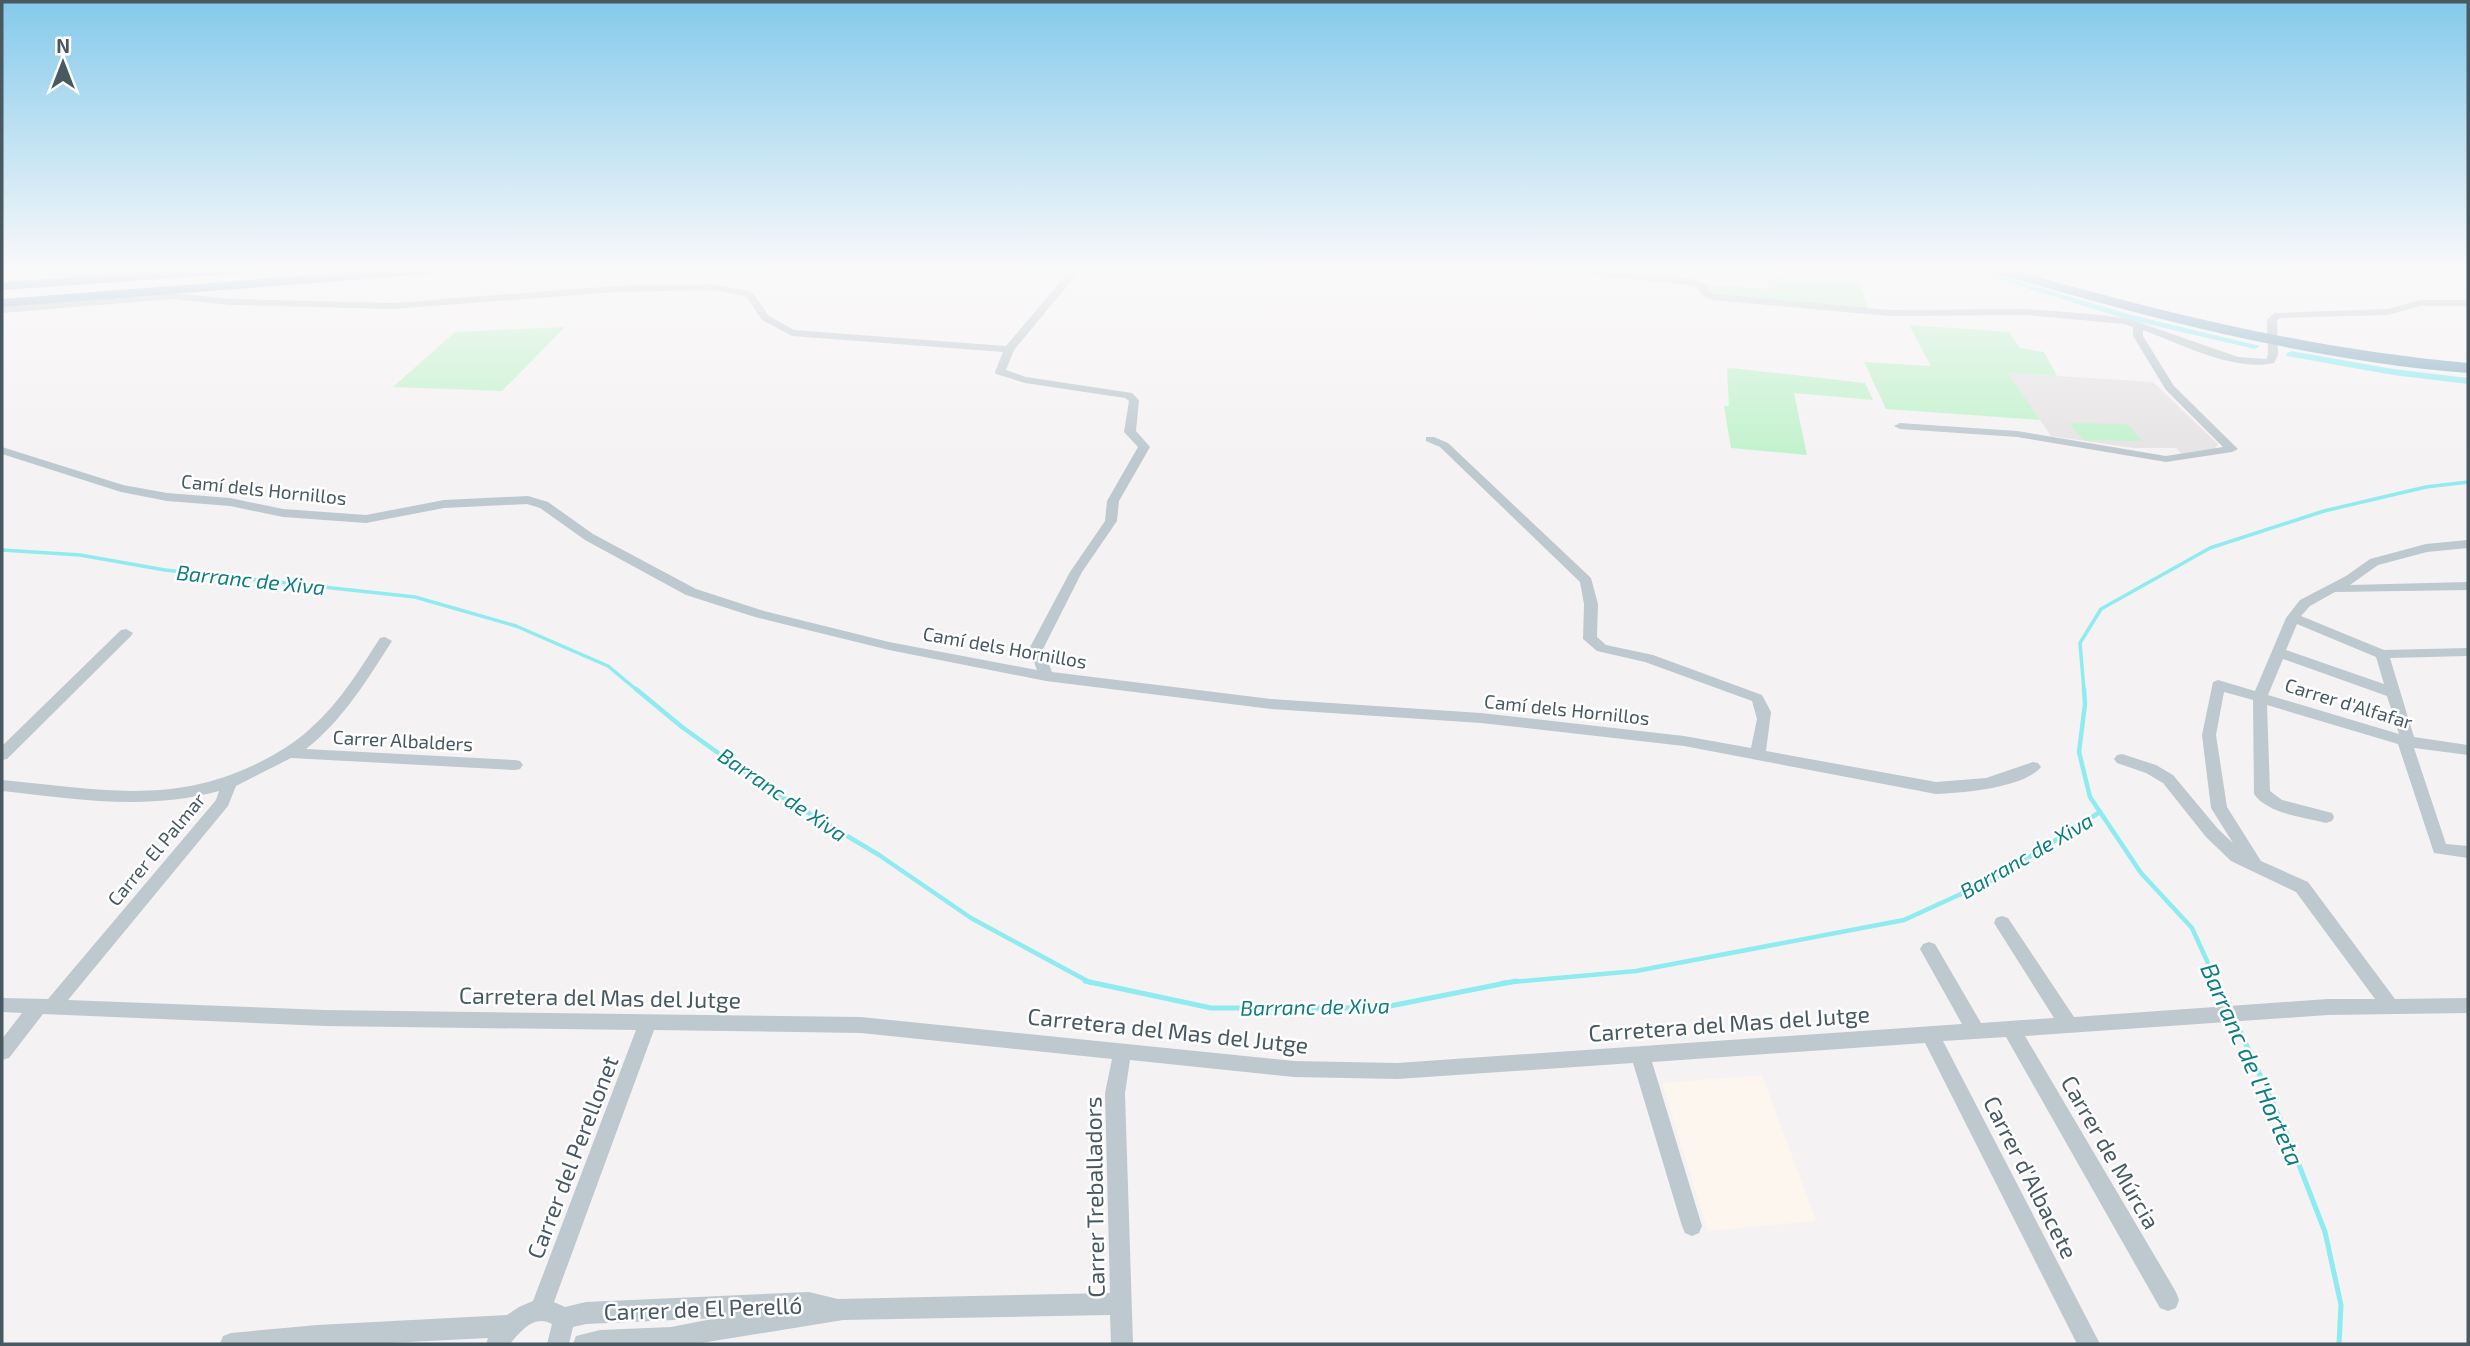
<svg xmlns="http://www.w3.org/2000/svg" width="2470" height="1346" viewBox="0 0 2470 1346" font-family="'Exo 2',sans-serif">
<rect width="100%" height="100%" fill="#f5f2f3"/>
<polygon fill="#fdf6ee" points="1762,1075 1816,1221 1708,1231 1662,1083"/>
<polygon fill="#e6e3e5" points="2007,373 2153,382 2218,444 2214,450 2183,455 2176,448 2134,448 2051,436"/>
<g fill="#c1f2cc">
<polygon points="1765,273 1853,278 1859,281 1868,309 1717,296 1709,292 1705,284 1771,289"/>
<polygon points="1909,325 2009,332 2020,348 2044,352 2057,376 2008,373 2040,420 1886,409 1864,362 1931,366"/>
<polygon points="565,327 502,391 393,387 455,332"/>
<polygon points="1731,368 1865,383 1873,400 1794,393 1807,455 1731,448 1724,406 1729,406 1727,369"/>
<polygon points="2069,423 2127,424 2142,441 2084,440"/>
</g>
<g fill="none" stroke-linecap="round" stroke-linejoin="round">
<g stroke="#8eebf0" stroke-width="3.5">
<polyline points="2,550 80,555 165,570 415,597 516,626 608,666 638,691"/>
<polyline points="2084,691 2080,643 2101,609 2210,548 2324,511 2426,487 2468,482"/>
</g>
<g stroke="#8eebf0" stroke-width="4.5">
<polyline points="636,689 682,727 767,788 879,855 971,918 1091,983"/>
<polyline points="2084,689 2085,704 2079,752 2090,797 2141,873 2192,928 2217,983"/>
<polyline points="1502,983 1636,971 1904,920 1996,878 2100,812"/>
</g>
<g stroke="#8eebf0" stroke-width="5">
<polyline points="1085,981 1211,1008 1380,1008 1516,981"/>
<polyline points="2217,981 2229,1008"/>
<polyline points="2234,1018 2287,1134 2325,1232 2341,1305 2339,1344"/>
</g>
<g fill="#8eebf0" fill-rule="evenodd">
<polygon points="1962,268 1975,268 2131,315 2260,346 2255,349 2126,319"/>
<polygon points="2291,351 2393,369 2468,378 2468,384 2393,375 2287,356 2286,354"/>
</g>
<g fill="#bdc9cf" fill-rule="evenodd">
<polygon points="2,268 12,268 2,274"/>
<path d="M39,268l38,4 70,-4h47l-5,3c-34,2 -124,16 -150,-3z"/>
<path d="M1072,268h10l-68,82 -8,20 20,7 106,16 7,7 -3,31 14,16 -31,54 -2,20 -35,51 -39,77 9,23 219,27 210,14 203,23 67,12 6,-29 -5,-18 -107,-39 -48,-11 -14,-12 1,-35 -4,-22 -140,-135 -14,-6v-4h8l14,6 143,135 7,26 -1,33 9,8 47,10 109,40 9,17 -5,39 170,31 50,-4 47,-16 5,1 3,4c-17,21 -79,26 -105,27l-252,-48 -203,-23 -210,-14 -225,-28 -157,-31 -134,-33 -69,-22 -101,-55 -45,-32 -13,-4 -83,4 -78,15 -83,-6 -53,-11 -63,-5 -46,-9 -119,-38v-7l121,38 44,8 63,5 53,11 83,6 78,-15 84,-4 20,6 45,32 103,55 68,22 125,31 148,28 -8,-21 41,-77 35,-51 2,-20 31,-54 -14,-15 5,-31 -4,-3 -100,-15 -29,-9 -1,-2 8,-20 -211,-16 -30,-16 -16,-24 -33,-6 -97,2 -223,17 -162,-4 -59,-6 -170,14v-6l170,-14 59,6 162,4 223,-17 97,-2 39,8 17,24 25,14 212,16z"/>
<path d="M1541,268h32l119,11 12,4 5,8 6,3 175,16 138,-1 74,6 27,4 109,38 28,2 2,-4 -1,-35 7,-7 114,-4 32,-9h48v6h-48l-32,9 -108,3 -3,3 1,34 -4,8c-40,9 -93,-19 -131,-33v6l31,50 64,63 -6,3 -66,10 -149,-25 -117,-8 -6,-3 6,-3 117,8 149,25 57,-9 -57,-57 -33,-54v-9l-9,-3 -96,-9 -138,1 -177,-16 -11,-5 -5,-8 -6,-2 -145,-14z"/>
<path d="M2468,540v8l-41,4 -49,13 -28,20 118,-3v8l-133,2 -25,14 -9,10 83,34 84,-2v8l-78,2 24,79 54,8v10l-54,-7 32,96 22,2v12l-34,-5 -36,-109 -131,-39 3,86 12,9 50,13 2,4 -2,4 -6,2c-22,-6 -58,-9 -72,-29l-1,-94 -29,-8 -8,43 11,72 34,54 47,21 87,117 73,-1v15l-140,2 -303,21 151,256 3,8 -3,8 -8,3 -8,-3 -154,-271 -63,4 157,303h-23l-152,-301 -273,19 50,164 -3,7 -7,3 -7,-3 -3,-7 -49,-163 -236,16 -103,-2 -164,-17 -5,33 8,251h-22l-1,-29 -267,5 -148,24h-122l3,-8 24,-6 71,-3 46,-9 -131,6 -13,3 -4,17h-22l5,-20c-18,-10 -31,7 -42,20h-24l2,-6 -119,6h-149l3,-8 8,-3 86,-8 190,-10 12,-8 14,-6 103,-271 -311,-4 -282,-12 -34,44 -7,2v-21l20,-26 -20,-1v-14l46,1 168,-199 3,-9c-72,20 -144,8 -217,0v-11c90,8 166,26 252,-15 21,-10 41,-22 58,-38 28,-25 48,-58 68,-89l5,-1 7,4c-25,39 -49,79 -86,108l209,11 5,1 3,4 -3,4 -5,1 -224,-12 -55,28 -8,20 -160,194 257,10 536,7 433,44 103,2 565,-39 -42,-75 3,-5 6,-2 6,2 46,79 73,-5 -60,-95 2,-5 6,-2 6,2 66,99 254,-18h47l-79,-107 -65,-31 -25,-24 -43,-54 -17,-10 -29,-10 -3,-4 3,-4 5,-1 34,11 17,10 45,54 15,14 -22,-35 -9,-73 11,-53 5,-2 37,11 31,-73 14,-18 46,-24 24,-17 56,-15zM2297,624l79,33 8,27 -98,-34zM2283,659l104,37 12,38 -131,-39zM654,1030l207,3 251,26 -7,34 5,200 -272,6 -29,-7 -223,10 -21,5 -11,-5z"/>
<polygon points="126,629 133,633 131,636 7,759 2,760 2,746 121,630"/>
</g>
<g fill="#89aec2" fill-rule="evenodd">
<polygon points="211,268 272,268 265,272 2,290 2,282"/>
<polygon points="404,268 463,268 456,272 2,307 2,299"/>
<path d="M1986,268h21c152,44 303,81 461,95v10c-164,-13 -322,-56 -480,-102z"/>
</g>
</g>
<linearGradient id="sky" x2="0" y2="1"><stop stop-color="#84caeb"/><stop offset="0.59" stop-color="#faf9fa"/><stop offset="1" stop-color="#faf9fa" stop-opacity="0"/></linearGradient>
<rect width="2470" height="456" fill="url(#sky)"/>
<g text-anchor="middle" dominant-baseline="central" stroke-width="5" stroke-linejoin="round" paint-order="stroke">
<g font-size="19" fill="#495961" stroke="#fff">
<text transform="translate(264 489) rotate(6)">Camí dels Hornillos</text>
<text transform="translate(1005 647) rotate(10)">Camí dels Hornillos</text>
<text transform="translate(2349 703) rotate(17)">Carrer d'Alfafar</text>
<text transform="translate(1567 709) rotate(6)">Camí dels Hornillos</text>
<text transform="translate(403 740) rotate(3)">Carrer Albalders</text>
<text transform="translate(156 849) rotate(-50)">Carrer El Palmar</text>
</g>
<g font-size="21" font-style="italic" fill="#0b7e84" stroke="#fff">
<text transform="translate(251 579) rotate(6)">Barranc de Xiva</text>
<text transform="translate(783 794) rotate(34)">Barranc de Xiva</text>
<text transform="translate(2026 855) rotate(-30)">Barranc de Xiva</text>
<text transform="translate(1315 1006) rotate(-1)">Barranc de Xiva</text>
</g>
<g font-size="23" fill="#495961" stroke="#fff">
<text transform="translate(600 997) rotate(1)">Carretera del Mas del Jutge</text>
<text transform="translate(1729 1023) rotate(-4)">Carretera del Mas del Jutge</text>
<text transform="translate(1168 1030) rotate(6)">Carretera del Mas del Jutge</text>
<text transform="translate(2111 1152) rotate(60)">Carrer de Múrcia</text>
<text transform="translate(572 1157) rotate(-69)">Carrer del Perellonet</text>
<text transform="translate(2031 1177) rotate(63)">Carrer d'Albacete</text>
<text transform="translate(1094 1197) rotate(-91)">Carrer Treballadors</text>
<text transform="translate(703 1308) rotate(-2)">Carrer de El Perelló</text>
</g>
<g font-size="24" font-style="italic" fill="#0b7e84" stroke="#fff">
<text transform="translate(2253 1064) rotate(66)">Barranc de l'Horteta</text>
</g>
</g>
<rect width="2470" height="1346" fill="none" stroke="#495961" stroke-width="7"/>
<g transform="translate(63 63)" stroke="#ffffff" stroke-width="5" paint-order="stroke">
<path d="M0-5L12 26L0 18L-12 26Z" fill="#495961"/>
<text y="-10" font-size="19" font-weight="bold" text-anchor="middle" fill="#495961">N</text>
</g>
</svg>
